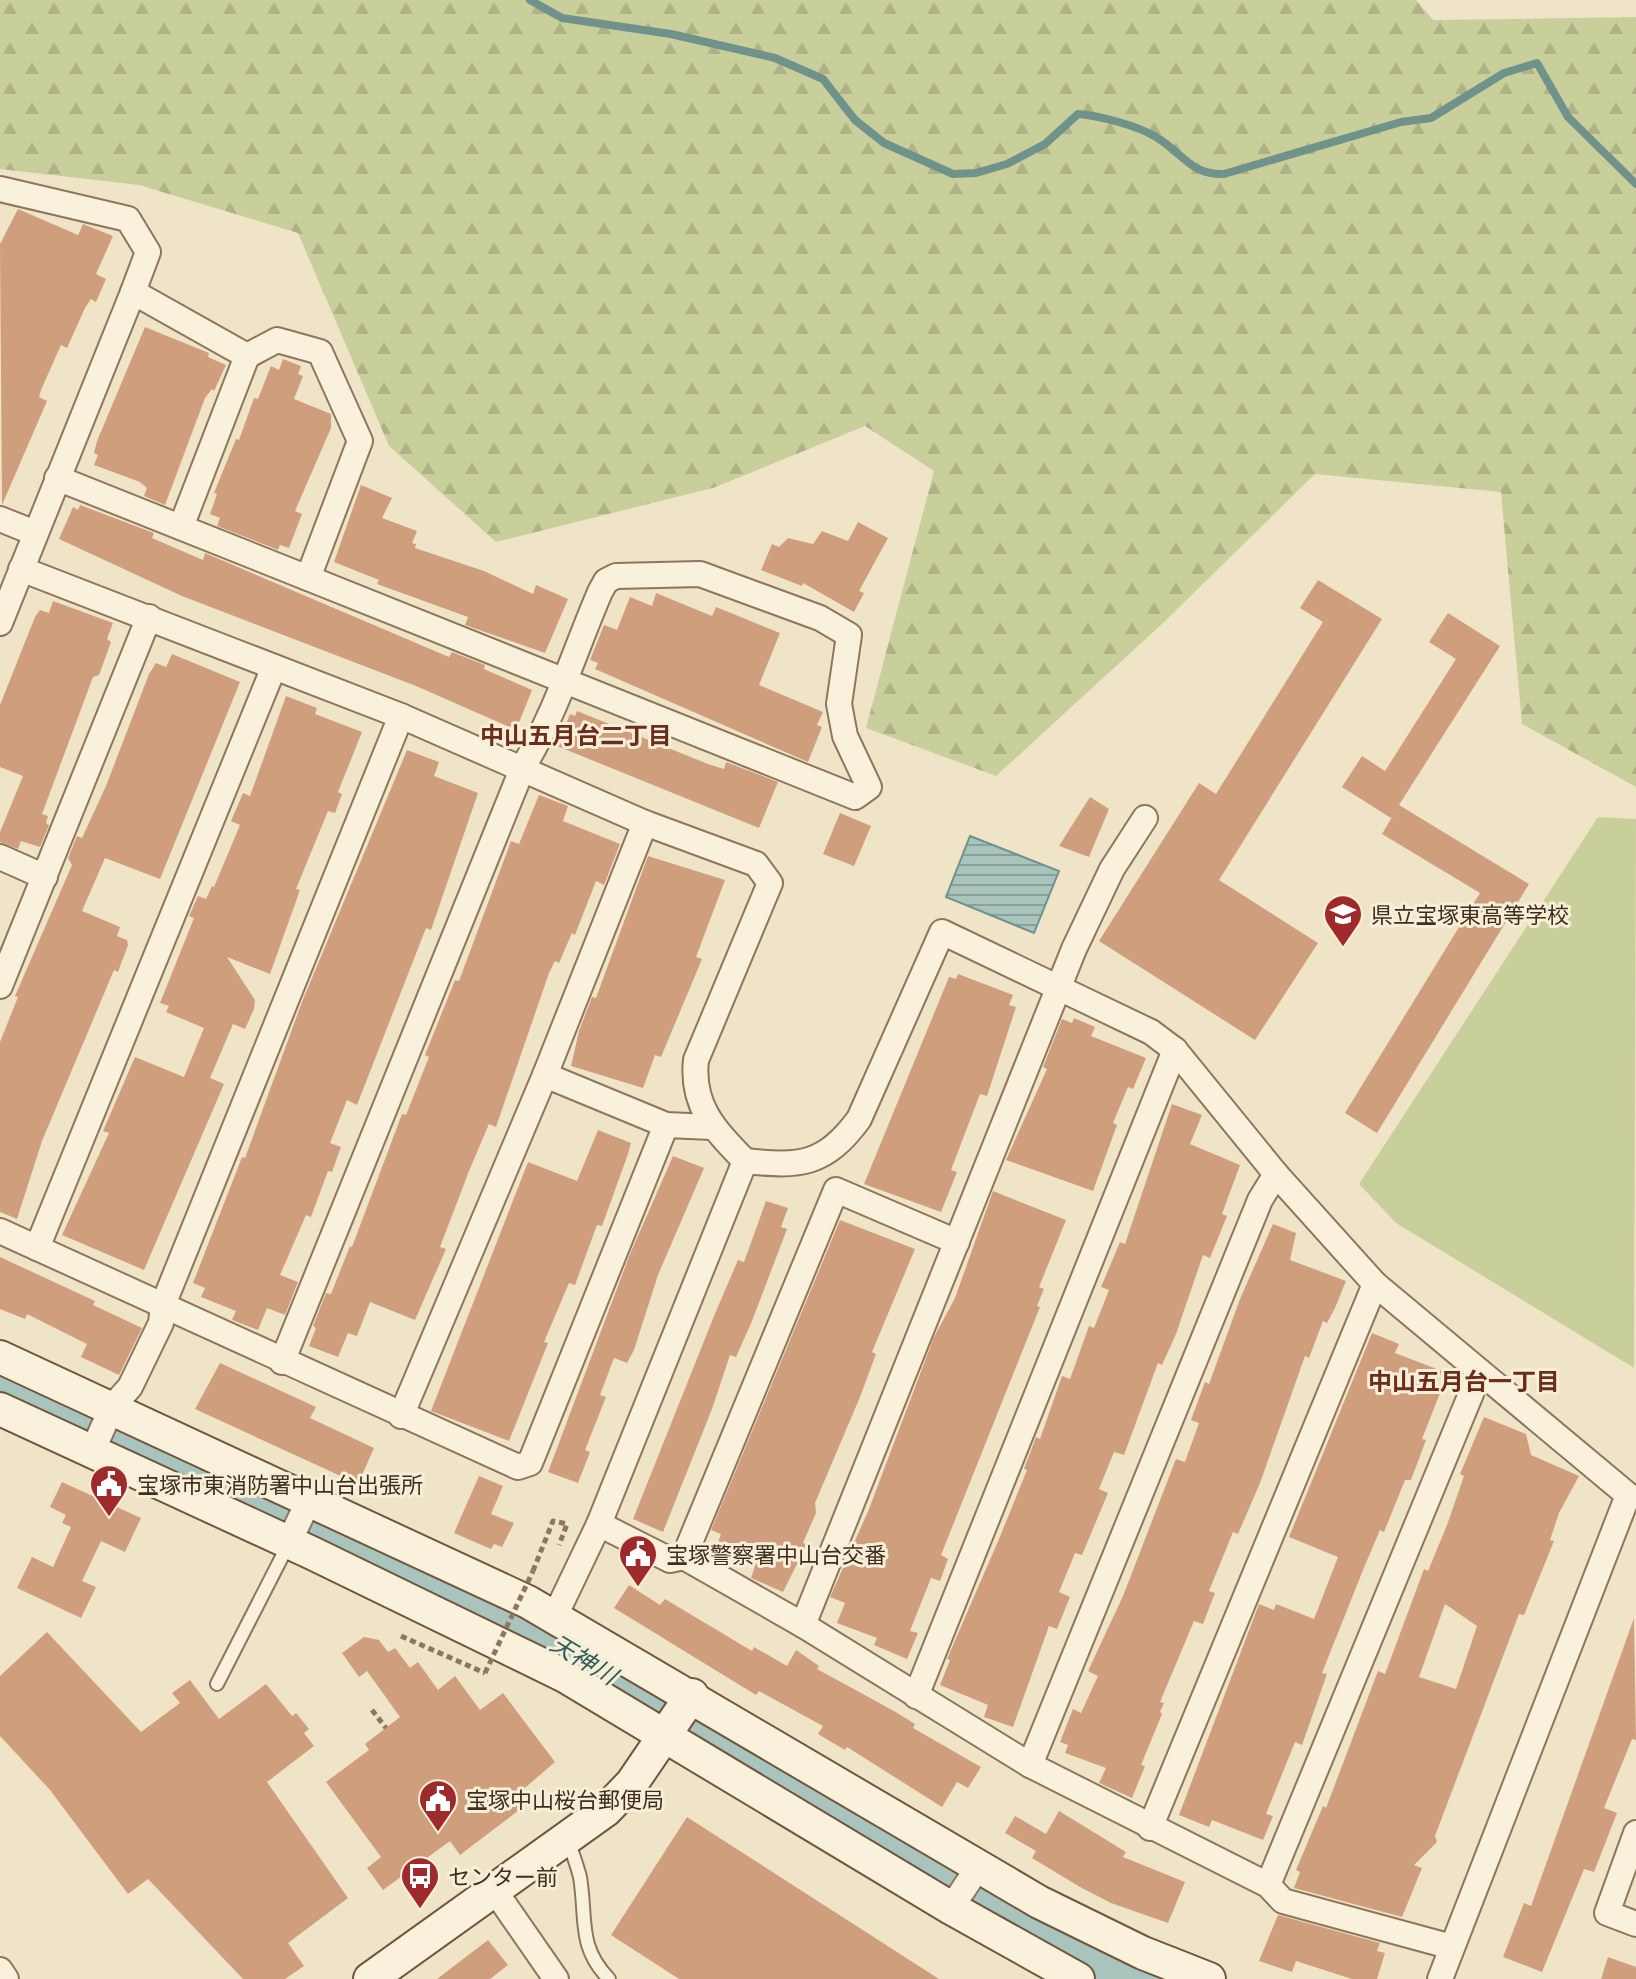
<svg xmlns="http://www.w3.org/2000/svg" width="1636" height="1979" viewBox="0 0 1636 1979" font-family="'PT Serif','Noto Sans JP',serif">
<defs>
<pattern id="forest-firs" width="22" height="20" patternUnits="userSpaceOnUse" patternTransform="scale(2)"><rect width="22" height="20" fill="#c9cf9b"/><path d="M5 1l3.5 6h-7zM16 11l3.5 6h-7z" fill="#aeb285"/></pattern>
<pattern id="water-rules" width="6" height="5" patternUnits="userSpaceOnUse" patternTransform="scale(2)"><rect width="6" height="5" fill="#a9c4bc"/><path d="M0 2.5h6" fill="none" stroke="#8ba098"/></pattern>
</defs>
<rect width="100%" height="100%" fill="#f0e4c8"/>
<polygon fill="url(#forest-firs)" points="0,0 1416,0 1433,20 1636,17 1636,787 1522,724 1501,492 1315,474 1163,623 996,776 866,728 934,471 865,426 713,488 496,542 389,446 298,233 139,185 0,169"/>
<polygon fill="#c9cf9b" points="1598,817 1636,819 1634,1368 1396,1223 1359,1184"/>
<polygon fill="url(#water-rules)" stroke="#6f938a" stroke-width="2" points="970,836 1059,871 1034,933 946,897"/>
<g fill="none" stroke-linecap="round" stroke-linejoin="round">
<path stroke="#6f938a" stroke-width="8" d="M530,0l32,18 109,16 104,24 48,21 32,41 29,23 69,31 23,-1 31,-9 38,-20 33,-30c22,2 58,11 78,23 27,16 34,38 68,37l177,-52 30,-4 73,-45 33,-10 31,54 68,67"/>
<polyline stroke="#a9c4bc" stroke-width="46" points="0,1381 527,1625 1010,1914 1083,1953 1145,1979"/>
</g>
<g fill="#cf9f7d" fill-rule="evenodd">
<polygon points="18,209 78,235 83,224 113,236 96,274 106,279 96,302 91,299 85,308 67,348 61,345 41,390 39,397 47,401 2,505 0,244"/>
<polygon points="145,327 209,353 208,357 226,365 214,391 212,389 205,398 165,505 144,496 147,488 140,482 94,465 98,455 94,453 97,441"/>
<polygon points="283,359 301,366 298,374 303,376 294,399 331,414 331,428 295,511 302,514 289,548 280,545 278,550 217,526 220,518 210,514 217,494 214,493 236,439 239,440 254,398 258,399 271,366 279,370"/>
<polygon points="361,485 392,498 382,518 417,531 412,543 416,544 415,548 484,571 533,594 536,585 568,599 545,653 465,625 468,617 377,584 379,580 334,562"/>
<polygon points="80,505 154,533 152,538 203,560 205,553 449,657 452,652 485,665 484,669 532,690 516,730 416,686 182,596 59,539 73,507 78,510"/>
<polygon points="858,522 888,538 859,591 864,593 854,612 803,583 802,586 761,570 772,544 779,547 788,538 813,544 822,531 848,541"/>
<polygon points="1318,580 1382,619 1219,880 1318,943 1255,1040 1099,941 1199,783 1216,794 1323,622 1300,608"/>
<polygon points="656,593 712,616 716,607 780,633 759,685 823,712 817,725 822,727 808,762 595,669 598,663 590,660 604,625 617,630 630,597 652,606"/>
<polygon points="53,601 113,623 107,639 111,642 99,675 93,677 42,814 48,816 46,823 49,825 40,847 21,841 18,849 0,842 0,832 23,776 0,767 0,705 35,617 40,610 49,613"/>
<polygon points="1448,613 1500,646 1399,805 1529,884 1377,1133 1345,1113 1480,893 1382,834 1395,812 1391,818 1342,787 1362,756 1385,771 1456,659 1429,642"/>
<polygon points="172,654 240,682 160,879 105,858 82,911 120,927 117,936 127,940 128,945 118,972 114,970 42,1141 17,1219 0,1212 0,1042 18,997 15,996 72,865 68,858 77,836 82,838 106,786 149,674 156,663 166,667"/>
<polygon points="286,696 317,708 315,714 362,732 338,792 342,794 335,813 328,811 296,889 300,890 270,974 227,957 255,1000 254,1009 245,1029 233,1024 210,1078 224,1084 144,1270 62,1235 109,1133 103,1131 135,1057 184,1077 204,1028 166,1012 169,1006 160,1003 194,918 189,916 198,896 206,899 212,886 214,887 240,825 231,821 243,793 250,796"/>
<polygon points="577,711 708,764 724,769 726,762 778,782 759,828 557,746 570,714 575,716"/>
<polygon points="407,750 439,762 434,776 478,793 431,930 426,928 357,1105 347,1100 330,1143 341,1147 332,1172 328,1171 311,1217 306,1215 280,1275 298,1282 285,1315 267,1308 258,1330 232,1320 236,1311 201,1297 205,1288 193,1283 242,1157 245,1158 302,1002"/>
<polygon points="539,795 568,806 563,821 620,844 604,885 596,881 575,935 572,933 559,963 555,961 549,973 496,1127 489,1124 469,1171 440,1247 446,1249 415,1320 370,1302 357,1336 348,1333 338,1357 309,1346 316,1328 313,1326 326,1293 331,1294 350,1246 352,1247 402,1114 406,1115 429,1057 425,1055 455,980 459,981 511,841 519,844"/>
<polygon points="1090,797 1109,809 1089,857 1059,846"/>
<polygon points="840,813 871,826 854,866 823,854"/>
<polygon points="648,856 725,880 696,957 702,959 661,1057 655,1055 643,1088 571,1066 579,1031 592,997 596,998"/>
<polygon points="958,974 1013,995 1009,1005 1016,1007 987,1096 980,1094 951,1170 957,1172 941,1212 864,1184 949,977 956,979"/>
<polygon points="1074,1018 1095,1027 1091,1036 1146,1058 1133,1089 1128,1087 1113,1123 1117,1125 1093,1191 1006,1160 1047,1069 1043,1067 1062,1019 1072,1023"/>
<polygon points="1172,1104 1202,1115 1190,1144 1240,1165 1222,1214 1227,1216 1210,1258 1203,1255 1176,1334 1162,1365 1158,1363 1124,1455 1114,1452 1099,1489 1108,1493 1082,1555 1075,1553 1059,1592 1070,1597 1057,1629 1049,1626 1013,1727 984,1717 988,1705 940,1685 950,1660 947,1659 999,1539 1027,1470 1024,1469 1036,1437 1040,1439 1062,1376 1070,1379 1089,1326 1094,1328 1109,1290 1101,1287 1120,1242 1125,1244"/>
<polygon points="598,1130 631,1143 628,1154 602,1226 597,1225 575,1285 569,1283 544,1342 548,1343 509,1441 431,1411 528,1162 577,1181"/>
<polygon points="673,1156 704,1168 658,1275 634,1350 627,1363 614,1358 600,1395 606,1397 585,1450 590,1452 578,1483 548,1472 630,1254"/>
<polygon points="993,1191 1066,1220 1039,1287 1044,1289 1037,1306 1040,1307 941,1555 948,1559 940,1581 931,1578 910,1631 918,1633 907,1659 874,1645 877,1638 837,1623 845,1603 830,1597 869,1509 934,1337 955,1298"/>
<polygon points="766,1201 788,1208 781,1227 787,1229 752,1321 736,1357 730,1355 712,1409 663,1532 633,1519 714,1316 738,1260 744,1262"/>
<polygon points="840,1220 915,1249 872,1352 876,1354 860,1397 815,1503 816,1513 803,1543 807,1544 783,1592 751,1578 755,1566 715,1550 721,1534 711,1530"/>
<polygon points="1273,1224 1296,1233 1290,1260 1346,1281 1335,1308 1327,1323 1323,1321 1309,1358 1305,1356 1260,1483 1238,1534 1233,1532 1209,1591 1215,1593 1203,1624 1194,1621 1160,1702 1164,1703 1160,1712 1162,1714 1141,1765 1145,1766 1132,1798 1099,1783 1106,1768 1065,1753 1068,1745 1060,1742 1073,1709 1081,1713 1098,1676 1088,1671 1123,1596 1176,1459 1185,1462 1199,1423 1191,1420 1205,1382 1209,1384 1240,1299"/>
<polygon points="0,1257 95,1301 93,1305 142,1328 119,1375 81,1357 87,1344 27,1314 25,1319 0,1309"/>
<polygon points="1372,1333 1399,1344 1395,1353 1442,1371 1435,1386 1442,1388 1422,1439 1426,1440 1411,1480 1405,1480 1384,1532 1380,1530 1363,1570 1322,1673 1327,1674 1302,1745 1295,1742 1266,1814 1273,1816 1263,1840 1212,1820 1209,1827 1179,1815 1259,1604 1274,1610 1276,1604 1314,1619 1338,1557 1289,1537"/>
<polygon points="220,1363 316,1407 310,1418 374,1448 358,1484 195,1409"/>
<path d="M1484,1417l42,17 5,21 48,21 -20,37 -9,27 4,1 -30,74 -5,-1 -84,222 2,6 -23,23 8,3 -20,49 -108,-29 6,-16 -4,-2 27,-64 3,2 52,-137 7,3 39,-105 4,2 19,-46 17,-49 -4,-2zM1445,1604l32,22 -21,63 -37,-12z"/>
<polygon points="479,1476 503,1486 491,1514 514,1523 502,1547 494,1544 491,1549 454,1533"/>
<polygon points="62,1482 141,1518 125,1552 101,1541 82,1581 96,1587 81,1618 17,1588 32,1557 53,1567 71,1527 62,1523 66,1515 50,1507"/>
<polygon points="629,1585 660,1605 665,1599 752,1651 754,1647 787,1666 796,1650 819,1666 817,1669 894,1711 915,1724 913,1728 981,1767 968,1788 957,1782 942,1807 847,1747 845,1750 818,1734 823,1726 759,1691 756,1695 614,1608"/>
<polygon points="1634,1618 1636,1740 1632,1739 1604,1808 1617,1813 1594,1872 1584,1869 1542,1972 1503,1957 1524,1903 1531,1906"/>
<polygon points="47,1632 141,1732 180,1703 172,1693 190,1680 219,1719 266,1684 292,1716 296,1713 309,1729 304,1733 314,1746 267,1782 348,1898 288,1943 304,1966 285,1979 243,1979 148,1879 128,1894 50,1790 0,1736 0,1676"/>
<polygon points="364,1637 379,1640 388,1652 395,1648 410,1668 418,1662 438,1690 455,1676 480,1710 503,1693 555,1762 519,1793 527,1804 460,1855 450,1841 383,1890 367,1868 381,1857 326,1782 369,1750 365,1744 400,1717 367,1671 359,1677 342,1653"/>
<polygon points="1059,1811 1126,1852 1123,1857 1185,1882 1168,1923 1111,1903 1080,1887 1032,1858 1036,1851 1005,1833 1015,1816 1046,1834"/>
<polygon points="687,1817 939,1979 679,1979 611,1935"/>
<polygon points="1278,1915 1380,1943 1377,1951 1385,1953 1377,1979 1352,1979 1296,1961 1292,1972 1259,1961"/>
<polygon points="488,1940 508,1965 490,1979 437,1979"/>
<polygon points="1608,1957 1636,1967 1636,1979 1601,1979"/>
</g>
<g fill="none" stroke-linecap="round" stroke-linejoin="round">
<g stroke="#8d765c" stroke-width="16">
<g id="lane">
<polyline points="217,1684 288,1545"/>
<path d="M568,1840c4,12 9,25 12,37 7,42 -3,69 29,102"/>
</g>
</g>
<g stroke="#8d765c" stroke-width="28">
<g id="street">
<polyline points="0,189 128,219 148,252 133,292 247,356 277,340 320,352 360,441 308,578 57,478"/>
<polyline points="0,519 35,533"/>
<polyline points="181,527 247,356"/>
<path d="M21,569l380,147 244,107 111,41 14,19 -74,177c-5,46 19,70 49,101l-146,363 -44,92"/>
<polyline points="0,623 133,292"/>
<polyline points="0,857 45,877"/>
<polyline points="0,986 149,617"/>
<polyline points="545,1075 666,1125 712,1127"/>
<path d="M745,1161c56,6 80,4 114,-42l83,-187 209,100 24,18 101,124 99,110 253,211 -188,484"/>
<polyline points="0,1231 518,1467 530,1463 666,1125"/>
<polyline points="37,1248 274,667"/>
<path d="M282,1362l241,-595c33,-54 52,-117 77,-175l6,-11 10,-5 84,-2 120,44 29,17 -10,69 6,32 24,51 -14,10 -547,-219"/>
<polyline points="401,1416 545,1075 645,823"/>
<polyline points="92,1452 112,1407 130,1387 161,1323 163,1305 401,716"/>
<polyline points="599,1524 670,1560 684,1557 803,1625 1030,1765 1268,1885 1283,1901 1452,1947"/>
<polyline points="289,1542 309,1500"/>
<polyline points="684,1557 836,1190 957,1242"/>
<polyline points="803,1625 1074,949 1112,869 1145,818"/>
<polyline points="916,1696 1175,1050"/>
<polyline points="1030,1765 1260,1200 1276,1174"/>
<polyline points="1150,1828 1375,1284"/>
<polyline points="1636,1833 1607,1913 1636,1924"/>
<polyline points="1268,1885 1480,1372"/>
<polyline points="495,1891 556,1979"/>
<polyline points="951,1908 979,1866"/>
<polyline points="0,1970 6,1979"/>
</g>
</g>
<g stroke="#6f573f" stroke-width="36">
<g id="secondary">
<polyline points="0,1357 528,1602 1039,1902 1143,1953 1209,1979"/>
<polyline points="0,1409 312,1553 565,1676 951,1908 1078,1979"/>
<polyline points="370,1979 606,1810 632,1783 692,1695"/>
</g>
</g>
<g stroke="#8d765c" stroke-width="5" stroke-dasharray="6 4" stroke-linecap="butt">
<polyline points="533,1571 553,1521 567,1524 559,1545"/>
<polyline points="401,1636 485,1673"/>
<polyline points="372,1710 386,1728"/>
</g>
<use href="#lane" stroke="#faf1dc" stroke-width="12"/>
<use href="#street" stroke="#faf1dc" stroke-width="24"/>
<use href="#secondary" stroke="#faf1dc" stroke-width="32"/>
<polyline stroke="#8d765c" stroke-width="5" stroke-dasharray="6 4" stroke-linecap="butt" points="485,1673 533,1571"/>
</g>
<defs>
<g id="school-pin" transform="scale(2)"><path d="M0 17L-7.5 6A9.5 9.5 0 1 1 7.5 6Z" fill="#9e2a2b" stroke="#f7eed8"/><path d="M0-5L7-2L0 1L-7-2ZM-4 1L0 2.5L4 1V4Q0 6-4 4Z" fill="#fff"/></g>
<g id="civic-pin" transform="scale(2)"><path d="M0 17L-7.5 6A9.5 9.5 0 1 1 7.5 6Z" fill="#9e2a2b" stroke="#f7eed8"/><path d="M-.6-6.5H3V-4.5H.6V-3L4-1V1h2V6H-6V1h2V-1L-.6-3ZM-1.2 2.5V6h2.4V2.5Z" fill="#fff"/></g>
<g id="bus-pin" transform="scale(2)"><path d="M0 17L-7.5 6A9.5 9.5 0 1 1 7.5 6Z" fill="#9e2a2b" stroke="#f7eed8"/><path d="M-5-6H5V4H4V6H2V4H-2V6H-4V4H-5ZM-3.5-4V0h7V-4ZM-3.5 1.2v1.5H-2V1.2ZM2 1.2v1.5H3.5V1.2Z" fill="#fff"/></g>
</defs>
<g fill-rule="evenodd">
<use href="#school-pin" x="1343" y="914"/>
<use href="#civic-pin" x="109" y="1484"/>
<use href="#civic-pin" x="638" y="1554"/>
<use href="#civic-pin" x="438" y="1799"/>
<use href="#bus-pin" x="420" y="1876"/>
</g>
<g text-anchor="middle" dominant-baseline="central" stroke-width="6" stroke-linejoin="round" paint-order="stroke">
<g font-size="22" fill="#3d2e20" stroke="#f7eed8" text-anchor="start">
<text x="1371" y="914">県立宝塚東高等学校</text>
<text x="137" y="1484">宝塚市東消防署中山台出張所</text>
<text x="666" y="1554">宝塚警察署中山台交番</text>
<text x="466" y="1799">宝塚中山桜台郵便局</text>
<text x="448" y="1876">センター前</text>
</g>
<g font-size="24" font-weight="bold" fill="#6b2e1e" stroke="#f7eed8">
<text x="576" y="735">中山五月台二丁目</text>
<text x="1464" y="1381">中山五月台一丁目</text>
</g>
<g font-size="24" font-style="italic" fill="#2f5d5a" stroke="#f7eed8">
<text transform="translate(584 1659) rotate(31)">天神川</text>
</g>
</g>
</svg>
